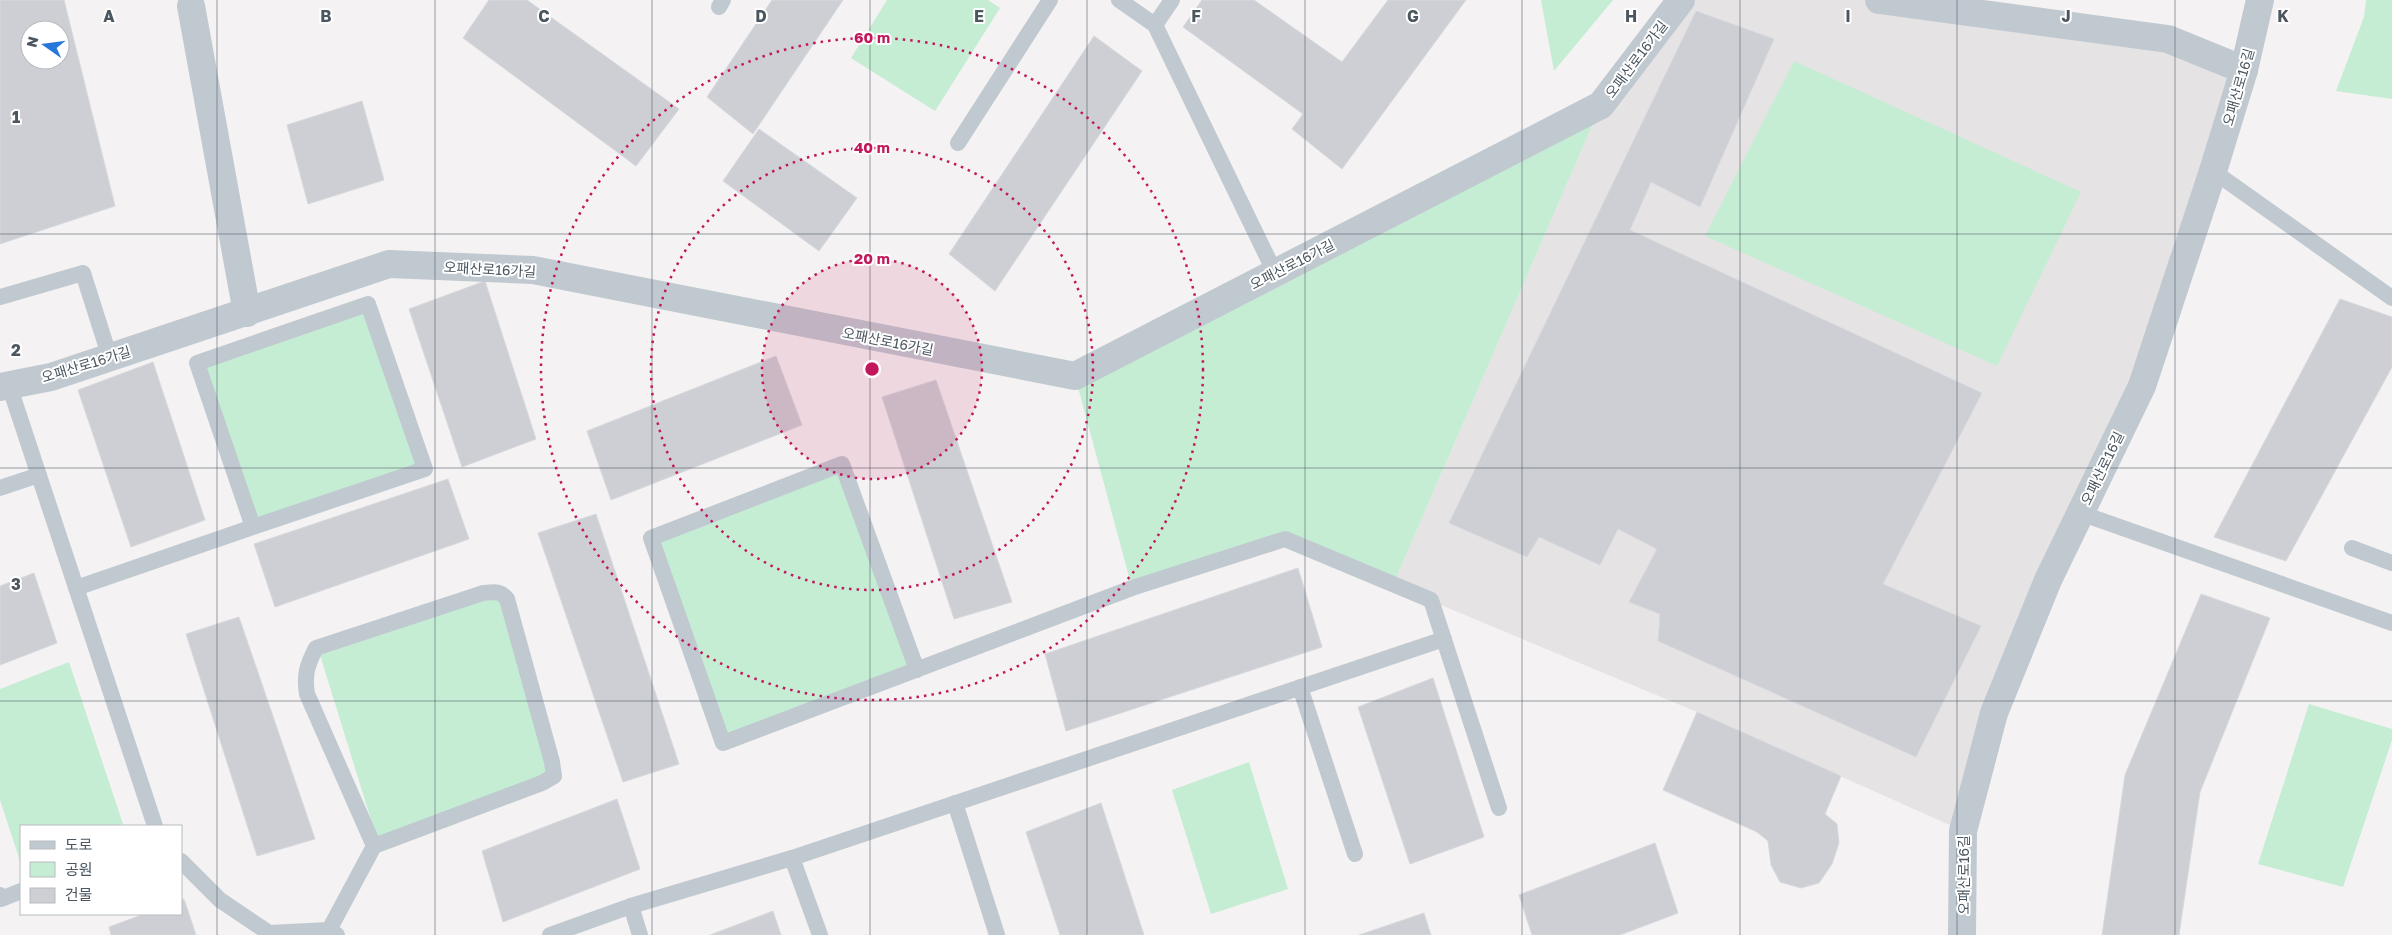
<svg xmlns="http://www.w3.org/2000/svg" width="2392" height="935" viewBox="0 0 2392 935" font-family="'Golos Text','Noto Sans KR',sans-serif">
<rect width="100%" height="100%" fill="#f4f2f2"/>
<polygon fill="#e5e3e4" points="1681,0 1879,0 2168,39 2244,70 2142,386 2048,580 1963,831 1697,712 1393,585 1601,105"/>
<g fill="#c5edd4">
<polygon points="887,0 988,0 1000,8 935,111 851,58"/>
<polygon points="1541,0 1613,0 1554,71"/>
<polygon points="2366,0 2392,0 2392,99 2336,91 2364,17"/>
<polygon points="1794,61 2081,192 1997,366 1705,236"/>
<polygon points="1601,105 1393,585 1285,539 1132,588 1075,376"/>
<polygon points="368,304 425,469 253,527 197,363"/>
<polygon points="842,464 917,670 723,743 651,538"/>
<polygon points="499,595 551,775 377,839 320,655"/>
<polygon points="69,662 123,824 116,826 21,826 21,864 0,800 0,689"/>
<polygon points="2309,704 2392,729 2392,740 2343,887 2258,864"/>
<polygon points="1249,762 1288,889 1211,914 1172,790"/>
</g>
<g fill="#cdcfd4" stroke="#d7d9dd" fill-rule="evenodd">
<path d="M0,0h64l51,206 -115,38zM30,30h30v30h-30z"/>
<polygon points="489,0 527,0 679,109 636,166 463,38"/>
<polygon points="772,0 843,0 753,134 707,97"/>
<polygon points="1202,0 1254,0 1342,62 1388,0 1466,0 1342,169 1292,129 1303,114 1183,27"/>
<polygon points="1696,11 1774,39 1700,207 1651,182 1630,230 1982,393 1883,584 1981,626 1916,757 1658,641 1660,614 1629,602 1657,549 1618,529 1600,565 1539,537 1527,557 1449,523"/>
<polygon points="1094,36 1142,71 995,291 949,254"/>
<polygon points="362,101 384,180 308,204 287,125"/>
<polygon points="759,129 857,198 819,251 723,181"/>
<polygon points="485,281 536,439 462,467 409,309"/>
<polygon points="2340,299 2392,317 2392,367 2286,561 2214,537"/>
<polygon points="776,356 802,425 611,500 587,431"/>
<polygon points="153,362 205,520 131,547 78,390"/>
<polygon points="936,380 1012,602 954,619 882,397"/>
<polygon points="448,479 469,539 275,607 254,544"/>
<polygon points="596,514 679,764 623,782 538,533"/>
<polygon points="1298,568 1322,647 1066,731 1045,654"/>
<polygon points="34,573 57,643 0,665 0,586"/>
<polygon points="2201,594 2270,618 2200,792 2179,935 2102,935 2125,775"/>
<polygon points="239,617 315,839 257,856 186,634"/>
<polygon points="1433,678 1484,837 1410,864 1358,707"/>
<polygon points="1697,712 1841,776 1825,814 1837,824 1839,843 1832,864 1819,883 1801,888 1780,882 1771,865 1768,841 1757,832 1663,790"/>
<polygon points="617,799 640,869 503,922 482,851"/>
<polygon points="1101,803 1144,935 1060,935 1026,832"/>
<polygon points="1655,843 1678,913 1620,935 1532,935 1519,895"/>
<polygon points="184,899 196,935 111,935 109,927 144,914 181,914 181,900"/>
<polygon points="773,911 781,935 710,935"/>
<polygon points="1424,913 1431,935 1359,935"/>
</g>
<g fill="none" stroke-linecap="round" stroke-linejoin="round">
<g stroke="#c1c9d0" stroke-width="16">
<polyline points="1119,0 1155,25 1275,273"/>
<polyline points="719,7 723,0"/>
<polyline points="1155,25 1172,0"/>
<polyline points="958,143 1050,0"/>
<polyline points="2213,171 2392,298"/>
<polyline points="0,297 83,273 110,358"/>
<polyline points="9,385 155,826"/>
<polyline points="0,488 39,475"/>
<polyline points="2080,513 2392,623"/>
<polyline points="2352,548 2392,563"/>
<polyline points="76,588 253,527 197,363 368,304 425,469 253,527"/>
<polyline points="917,670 842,464 651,538 723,743 1132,588 1285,539 1431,600 1499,808"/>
<polyline points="1300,687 1355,854"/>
<polyline points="955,803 997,935"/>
<polyline points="792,858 820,935"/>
<polyline points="181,861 220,900 269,933 329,930 337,935"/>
<polyline points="0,895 1,899 21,891"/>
<polyline points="631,906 640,935"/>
<path d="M329,930l45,-84 168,-63 12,-7 -2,-14 -45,-163c-7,-9 -13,-7 -24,-6l-167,55c-9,17 -12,27 -9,46l67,152"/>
<polyline points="550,935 631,906 792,858 1444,639"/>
</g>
<g stroke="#c1c9d0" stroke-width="28">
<polyline points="1879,0 2168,39 2244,70"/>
<polyline points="191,6 247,313"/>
<polyline points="0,387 51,377 389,264 533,270 1075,376 1601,105 1681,0"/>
<polyline points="1962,935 1963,831 1994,713 2048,580 2142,386 2213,171 2244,70 2260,0"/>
</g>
</g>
<path fill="none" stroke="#4b565f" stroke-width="1" stroke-opacity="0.55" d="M217,0v935M435,0v935M652,0v935M870,0v935M1087,0v935M1305,0v935M1522,0v935M1740,0v935M1957,0v935M2175,0v935M0,234h2392M0,468h2392M0,701h2392"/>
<circle cx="872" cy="369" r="110" fill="#c2185b" fill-opacity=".12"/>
<g fill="none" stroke="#c2185b" stroke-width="2.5" stroke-dasharray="2.5 5">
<circle cx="872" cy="369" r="110"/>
<circle cx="872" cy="369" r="221"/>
<circle cx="872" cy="369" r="331"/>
</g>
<g text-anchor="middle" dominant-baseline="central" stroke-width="4" stroke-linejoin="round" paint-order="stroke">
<g font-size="14" fill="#4b565f" stroke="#fff">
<text transform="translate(1636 59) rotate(-53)">오패산로16가길</text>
<text transform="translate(2238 87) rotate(-74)">오패산로16길</text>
<text transform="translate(1292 264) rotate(-27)">오패산로16가길</text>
<text transform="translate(490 269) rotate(3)">오패산로16가길</text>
<text transform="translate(888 341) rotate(11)">오패산로16가길</text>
<text transform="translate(86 364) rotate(-17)">오패산로16가길</text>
<text transform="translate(2102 468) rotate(-64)">오패산로16길</text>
<text transform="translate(1963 875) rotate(-90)">오패산로16길</text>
</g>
</g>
<g font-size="16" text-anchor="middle" font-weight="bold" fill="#4b565f" stroke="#fff" stroke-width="4" stroke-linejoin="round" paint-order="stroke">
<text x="109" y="22">A</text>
<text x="326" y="22">B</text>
<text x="544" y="22">C</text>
<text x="761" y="22">D</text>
<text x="979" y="22">E</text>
<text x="1196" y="22">F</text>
<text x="1413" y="22">G</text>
<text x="1631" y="22">H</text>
<text x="1848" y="22">I</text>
<text x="2066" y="22">J</text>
<text x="2283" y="22">K</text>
<text x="16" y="123">1</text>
<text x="16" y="356">2</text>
<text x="16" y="590">3</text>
</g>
<circle cx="872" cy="369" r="8" fill="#c2185b" stroke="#fff" stroke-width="2.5"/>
<g font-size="15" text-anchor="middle" font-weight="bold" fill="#c2185b" stroke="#fff" stroke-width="4" stroke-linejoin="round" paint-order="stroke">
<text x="872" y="43">60 m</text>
<text x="872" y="153">40 m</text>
<text x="872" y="264">20 m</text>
</g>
<rect x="20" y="825" width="162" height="90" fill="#ffffff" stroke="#b7bbbf"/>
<rect x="30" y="841" width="25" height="8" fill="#c1c9d0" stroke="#b7bbbf"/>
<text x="65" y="850" font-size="15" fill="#4b565f">도로</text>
<rect x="30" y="862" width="25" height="15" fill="#c5edd4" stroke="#b7bbbf"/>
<text x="65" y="875" font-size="15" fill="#4b565f">공원</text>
<rect x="30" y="888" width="25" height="15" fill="#cdcfd4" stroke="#b7bbbf"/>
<text x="65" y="900" font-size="15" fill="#4b565f">건물</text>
<g transform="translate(45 45) rotate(284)"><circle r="24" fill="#ffffff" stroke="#b7bbbf"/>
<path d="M0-4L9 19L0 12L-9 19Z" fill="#2778d9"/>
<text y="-8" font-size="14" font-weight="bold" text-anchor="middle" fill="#4b565f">N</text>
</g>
</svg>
